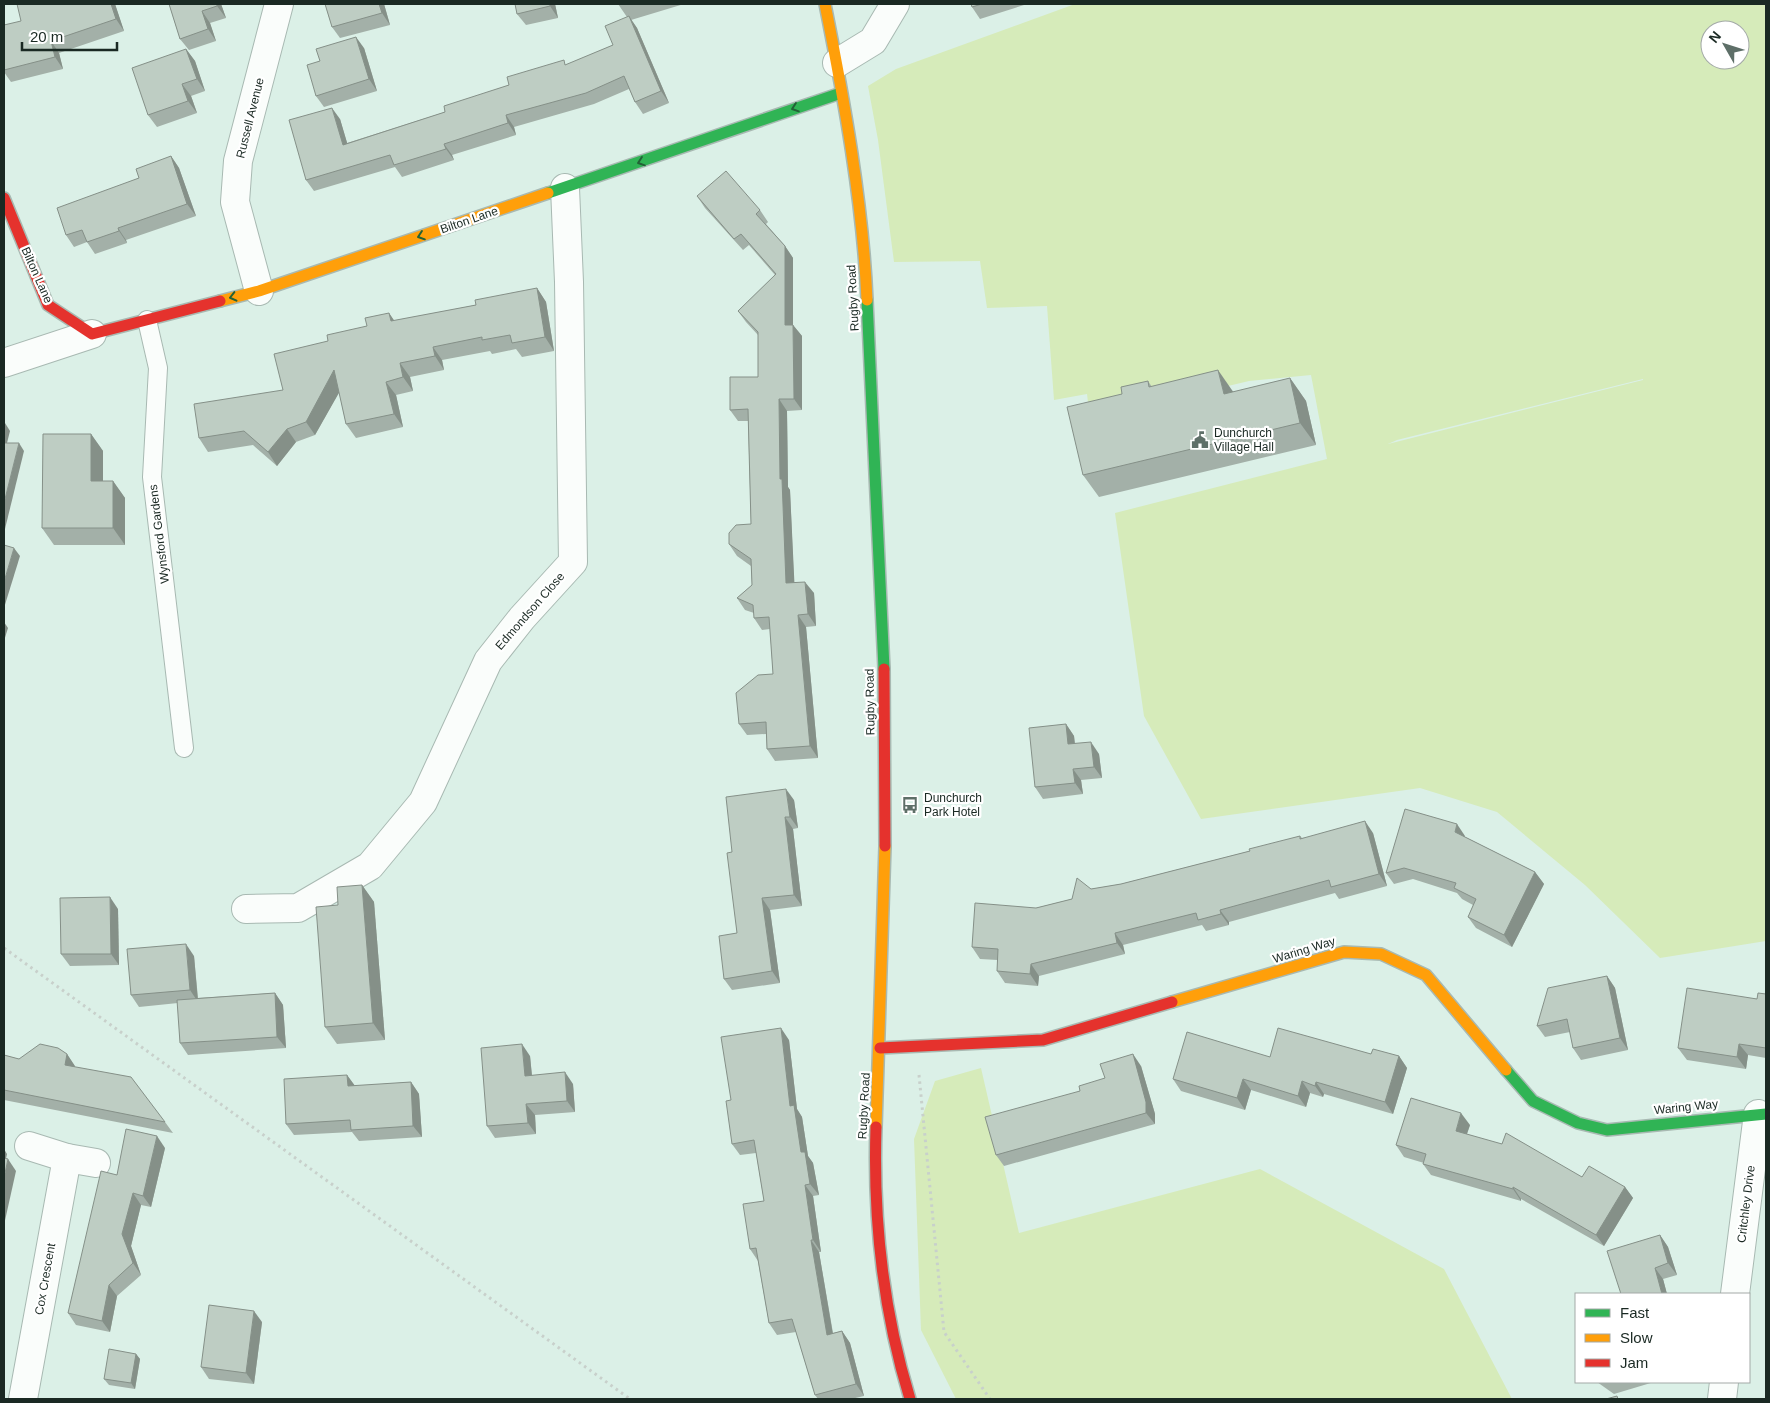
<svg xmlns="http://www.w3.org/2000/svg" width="1770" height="1403" viewBox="0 0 1770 1403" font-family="Arial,sans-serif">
<rect width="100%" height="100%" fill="#dbf0e7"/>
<g fill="#d6ebba" fill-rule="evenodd">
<path d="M1075,4h691v937l-106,17 -75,-73 -88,-73 -77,-24 -219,31 -57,-103 -29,-203 212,-54 -16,-84 -62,6 -159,38 -3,-25 -33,6 -7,-94 -60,2 -7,-47 -86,1 -16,-122 -10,-54 28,-17zM1710,30h30v30h-30zM1643,379v1l-255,64 9,-4z"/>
<polygon points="981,1068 1019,1233 1260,1169 1444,1269 1512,1399 956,1399 921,1330 914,1139 935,1081"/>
</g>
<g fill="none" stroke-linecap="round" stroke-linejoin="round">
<g stroke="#a8b9b2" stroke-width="20">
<polyline id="lane" points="147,320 158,368 152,477 184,748"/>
</g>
<g stroke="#a8b9b2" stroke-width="30">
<g id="street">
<polyline points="837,63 873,41 895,4"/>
<polyline points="259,291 235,202 238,161 279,4"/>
<polyline points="4,363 92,334"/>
<polyline points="246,909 298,908 370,866 423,802 488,661 522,618 573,562 569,282 565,188"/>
<polyline points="29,1146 67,1158 96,1163"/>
<polyline points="1735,1294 1758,1114"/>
<polyline points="23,1399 67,1158"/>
<polyline points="1722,1399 1724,1382"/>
</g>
</g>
<g stroke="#a8b9b2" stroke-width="14">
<g id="fast">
<polyline points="548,193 841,93"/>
<polyline points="867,300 884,669"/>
<polyline points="1506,1070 1533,1101 1578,1123 1607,1130 1766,1114"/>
</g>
</g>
<g stroke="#a8b9b2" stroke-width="14">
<g id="slow">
<path d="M825,4c19,95 38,200 42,296"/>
<polyline points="220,301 259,291 548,193"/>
<polyline points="1172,1002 1344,952 1381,954 1426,975 1506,1070"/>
<polyline points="876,1127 885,846"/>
</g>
</g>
<g stroke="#a8b9b2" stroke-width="14">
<g id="jam">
<polyline points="4,198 48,305 92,334 220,301"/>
<polyline points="884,669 885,846"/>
<polyline points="880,1048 1043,1040 1172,1002"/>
<path d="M876,1127c-3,92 7,184 34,272"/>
</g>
</g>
<g stroke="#c8d0cb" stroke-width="3" stroke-dasharray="2.5 4" stroke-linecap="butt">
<polyline points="4,948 630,1399"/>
<polyline points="919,1075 944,1332 990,1399"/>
</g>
<use href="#lane" stroke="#fafdfb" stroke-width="18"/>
<use href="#street" stroke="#fafdfb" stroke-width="28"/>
<use href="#fast" stroke="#30b455" stroke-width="11"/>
<use href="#slow" stroke="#ff9f0a" stroke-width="11"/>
<use href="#jam" stroke="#e5322d" stroke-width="11"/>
</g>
<g fill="#a3b0a8">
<polygon points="115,4 124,31 59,53 63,69 11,82 4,72 4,25"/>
<polygon points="169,4 221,4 226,18 210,23 216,41 189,50 180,39"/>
<polygon points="325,4 384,4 390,25 340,38 332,27"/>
<polygon points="515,4 555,4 558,18 526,25 517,14"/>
<polygon points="618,4 684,4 631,20 637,28 669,103 643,114 635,102 629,89 594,104 514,127 516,135 452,155 454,160 402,177 395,167 314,191 306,180 340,119 347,143 445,112 509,85 567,65 613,45 627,17"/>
<polygon points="971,4 1024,4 1024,5 980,19 972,7"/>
<polygon points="364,48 377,91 324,107 316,96 320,61"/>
<polygon points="186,49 195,61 205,91 191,96 197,113 157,127 148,115"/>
<polygon points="171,156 179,168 196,216 126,240 127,243 95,254 87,242 74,247 66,235"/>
<polygon points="697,196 760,210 768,222 766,224 785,246 793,258 793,325 802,336 802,410 787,411 788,487 790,490 794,583 814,593 816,626 806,627 818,758 775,761 767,749 766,734 747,735 739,724 773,674 770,629 762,630 754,618 754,613 745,610 737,598 752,585 751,566 737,556 729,544 751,524 748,421 738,421 730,410 758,377 758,335 746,322 738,311 775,275 749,245 743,250 705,208"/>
<polygon points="537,288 546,302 554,351 522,357 516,349 492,354 490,351 442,360 444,370 410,377 413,391 396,395 403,427 356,438 346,424 339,392 315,435 296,442 277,466 253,445 208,452 199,438 283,390 367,326 389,313 394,321 476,305"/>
<polygon points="1290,378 1306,401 1316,445 1099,497 1083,475 1122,394 1148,381 1152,387 1233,392"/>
<polygon points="91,434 103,451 103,481 113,481 125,498 125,545 54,545 42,528"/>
<polygon points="1066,724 1074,736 1075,744 1099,754 1102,778 1081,780 1083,794 1043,799 1035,787"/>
<polygon points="794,800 798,828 793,829 802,906 770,910 780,983 732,990 724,979 737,933 732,852"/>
<polygon points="1373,833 1387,886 1339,899 1335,893 1229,922 1229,925 1206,931 1202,925 1123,945 1125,954 1039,976 1038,986 1005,983 997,971 998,960 980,959 972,947 1036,908 1072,899 1091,889 1121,884 1250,851 1300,836 1302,838"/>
<polygon points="1465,836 1465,837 1535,872 1544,884 1512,947 1476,928 1468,917 1473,905 1462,899 1457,893 1413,879 1394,884 1386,873"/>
<polygon points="362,885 374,902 385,1040 337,1044 325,1027 338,905"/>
<polygon points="118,909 119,965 70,966 61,954"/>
<polygon points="194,956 198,998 275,993 283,1005 286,1048 188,1055 180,1043 178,1003 139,1007 131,995"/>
<polygon points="1607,976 1615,988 1628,1050 1581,1060 1573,1048 1570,1032 1545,1037 1537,1026"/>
<polygon points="1766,994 1766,1058 1748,1055 1746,1069 1687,1060 1678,1048 1757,999"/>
<polygon points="789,1040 797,1109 802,1117 808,1156 813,1163 819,1195 813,1196 821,1252 819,1252 833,1333 842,1331 850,1343 864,1396 851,1399 818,1399 815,1395 796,1332 777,1335 769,1323 758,1261 750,1249 764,1201 756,1153 740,1155 732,1144 731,1100"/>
<polygon points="67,1054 75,1067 165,1122 173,1133 4,1100 4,1055 19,1059"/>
<polygon points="1371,1054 1399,1056 1407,1068 1393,1114 1324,1094 1323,1097 1310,1093 1306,1107 1251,1090 1245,1110 1181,1091 1173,1079 1270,1057"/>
<polygon points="530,1056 532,1075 573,1084 575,1112 535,1115 536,1134 495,1138 487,1126"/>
<polygon points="1141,1066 1155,1114 1155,1124 1004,1166 996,1155 1080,1091 1105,1078"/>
<polygon points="347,1075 355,1086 411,1082 419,1094 422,1137 359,1141 352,1132 294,1135 286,1124"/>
<polygon points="1470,1125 1467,1134 1582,1177 1625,1187 1633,1198 1604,1246 1521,1199 1521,1201 1431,1175 1423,1164 1424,1163 1404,1157 1396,1145"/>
<polygon points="165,1148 151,1207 141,1205 131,1246 141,1275 117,1296 110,1332 76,1325 68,1313 117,1175"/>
<polygon points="1660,1235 1668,1247 1677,1275 1663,1279 1667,1294 1621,1294"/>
<polygon points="262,1322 254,1384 209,1379 201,1367"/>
<polygon points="136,1354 140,1359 135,1389 109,1385 104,1379"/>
<polygon points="1597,1382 1654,1382 1614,1394"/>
</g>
<g fill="#859088">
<polygon points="111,4 115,4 124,31 116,19"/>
<polygon points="217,4 221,4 226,18 217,6"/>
<polygon points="379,4 384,4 390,25 382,13"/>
<polygon points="550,4 555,4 558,18 550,6"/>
<polygon points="202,11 210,23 216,41 208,29"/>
<polygon points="629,16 637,28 669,103 661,91"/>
<polygon points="356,37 364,48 377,91 369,79"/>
<polygon points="51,41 59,53 63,69 55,57"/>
<polygon points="186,49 195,61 205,91 197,79"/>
<polygon points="182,84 191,96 197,113 188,101"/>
<polygon points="332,108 340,119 351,156 343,145"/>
<polygon points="506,115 514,127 516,135 508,123"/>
<polygon points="444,144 452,155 454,160 446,149"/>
<polygon points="171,156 179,168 196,216 187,204"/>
<polygon points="118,228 126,240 127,243 119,231"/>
<polygon points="785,246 793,258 793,336 785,325"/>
<polygon points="537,288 546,302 554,351 545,337"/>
<polygon points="389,313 398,326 391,321"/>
<polygon points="793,325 802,336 802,410 794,399"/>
<polygon points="433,347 442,360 444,370 435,356"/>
<polygon points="400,363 410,377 413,391 403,377"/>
<polygon points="334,370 344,384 315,435 306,422"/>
<polygon points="1218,370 1234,393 1224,394"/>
<polygon points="1290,378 1306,401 1316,445 1300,423"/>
<polygon points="386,382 396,395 403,427 394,414"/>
<polygon points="779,399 787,411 788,487 790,490 795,595 786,583 780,479"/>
<polygon points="5,423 10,431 5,451 4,449 4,426"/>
<polygon points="287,429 296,442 277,466 268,452"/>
<polygon points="91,434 103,451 103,498 91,481"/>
<polygon points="19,443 24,451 4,533 4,503"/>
<polygon points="113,481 125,498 125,545 113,528"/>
<polygon points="14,548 20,556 4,608 4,582"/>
<polygon points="805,582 814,593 816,626 808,614"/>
<polygon points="798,615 806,627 818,758 810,746"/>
<polygon points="4,622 8,628 4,641"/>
<polygon points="1066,724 1074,736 1076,756 1068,744"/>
<polygon points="1091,742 1099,754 1102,778 1094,767"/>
<polygon points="1073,769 1081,780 1083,794 1075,783"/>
<polygon points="786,789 794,800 798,828 790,817"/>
<polygon points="785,817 793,829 802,906 794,895"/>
<polygon points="1365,821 1373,833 1387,886 1379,874"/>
<polygon points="1457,824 1465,836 1463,844 1455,832"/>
<polygon points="1535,872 1544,884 1512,947 1504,935"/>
<polygon points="362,885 374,902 385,1040 373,1023"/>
<polygon points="110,897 118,909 119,965 111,954"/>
<polygon points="762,898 770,910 780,983 772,971"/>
<polygon points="1220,910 1229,922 1229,925 1221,914"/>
<polygon points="1115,933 1123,945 1125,954 1117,943"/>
<polygon points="186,944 194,956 198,1002 190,990"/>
<polygon points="1031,964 1039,976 1038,986 1030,974"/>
<polygon points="1607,976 1615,988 1628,1050 1620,1038"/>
<polygon points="275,993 283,1005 286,1048 277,1037"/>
<polygon points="781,1028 789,1040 797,1109 802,1117 808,1156 813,1163 819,1195 810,1184 801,1152 790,1106"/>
<polygon points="522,1044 530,1056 533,1088 525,1076"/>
<polygon points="1739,1044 1748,1055 1746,1069 1737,1057"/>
<polygon points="67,1054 75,1066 73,1076 65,1065"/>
<polygon points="1133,1054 1141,1066 1155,1114 1155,1124 1146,1113"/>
<polygon points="1399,1056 1407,1068 1393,1114 1385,1102"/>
<polygon points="565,1072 573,1084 575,1112 567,1101"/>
<polygon points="347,1075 355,1086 348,1086"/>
<polygon points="1243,1079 1251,1090 1245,1110 1237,1098"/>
<polygon points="1302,1081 1310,1093 1306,1107 1298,1096"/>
<polygon points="411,1082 419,1094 422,1137 413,1126"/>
<polygon points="1316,1082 1324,1094 1323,1097 1315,1086"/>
<polygon points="526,1104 535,1115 536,1134 528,1123"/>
<polygon points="1461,1113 1470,1125 1464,1142 1456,1131"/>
<polygon points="157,1136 165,1148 151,1207 143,1196"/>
<polygon points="4,1149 7,1154 4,1168"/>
<polygon points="8,1159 16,1171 4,1225 4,1178"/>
<polygon points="805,1185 813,1196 821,1252 813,1240"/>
<polygon points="1513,1187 1521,1199 1521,1201 1513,1189"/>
<polygon points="1625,1187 1633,1198 1604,1246 1596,1235"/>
<polygon points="133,1193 141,1205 131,1246 141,1275 133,1263 122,1234"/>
<polygon points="1660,1235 1668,1247 1677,1275 1668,1263"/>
<polygon points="811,1240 819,1252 835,1347 827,1335"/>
<polygon points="1655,1268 1663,1279 1667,1294 1662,1294"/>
<polygon points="109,1285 117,1296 110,1332 102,1321"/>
<polygon points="254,1311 262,1322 254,1384 246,1373"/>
<polygon points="842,1331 850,1343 864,1396 856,1384"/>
<polygon points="136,1354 140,1359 135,1389 131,1383"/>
</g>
<g fill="#becdc3" stroke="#859088">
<polygon points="17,4 111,4 116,19 51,41 55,57 4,70 4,25 21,21"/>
<polygon points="169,4 217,4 217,6 202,11 208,29 180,39"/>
<polygon points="325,4 379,4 382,13 332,27"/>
<polygon points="515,4 550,4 550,6 517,14"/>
<polygon points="971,4 982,4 972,7"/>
<polygon points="629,16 661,91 635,102 624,76 586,93 506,115 508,123 444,144 446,149 394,165 390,155 306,180 289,120 332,108 343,145 445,112 444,106 509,85 507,77 564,60 565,65 613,45 605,26"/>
<polygon points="356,37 369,79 316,96 307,65 320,61 316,49"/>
<polygon points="186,49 197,79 182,84 188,101 148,115 132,68"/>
<polygon points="171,156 187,204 118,228 119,231 87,242 82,230 66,235 57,208 139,178 136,169"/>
<polygon points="726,171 760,210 756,214 785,246 785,325 793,325 794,399 779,399 780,479 782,479 786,583 805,582 808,614 798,615 810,746 767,749 766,722 739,724 736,693 758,675 773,674 769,617 754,618 753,605 737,598 752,585 751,559 729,544 729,533 736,525 751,524 748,409 730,410 730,377 758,377 758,332 738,311 776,274 741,234 734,239 697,196"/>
<polygon points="537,288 545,337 512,343 510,335 482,340 482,337 433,347 435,356 400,363 403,377 386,382 394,414 346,424 334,370 306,422 287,429 268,452 244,431 199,438 194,404 283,390 274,354 328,341 327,335 367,326 365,318 389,313 391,321 476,305 475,300"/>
<polygon points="1218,370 1224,394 1290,378 1300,423 1083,475 1067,407 1122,394 1121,387 1148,381 1149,387"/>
<polygon points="43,434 91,434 91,481 113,481 113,528 42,528"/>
<polygon points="4,443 19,443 4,503"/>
<polygon points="4,545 14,548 4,582"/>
<polygon points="1066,724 1068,744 1091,742 1094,767 1073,769 1075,783 1035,787 1029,728"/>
<polygon points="786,789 790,817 785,817 794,895 762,898 772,971 724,979 719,936 737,933 727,853 732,852 726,797"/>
<polygon points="1405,809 1457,824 1455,832 1535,872 1504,935 1468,917 1476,899 1454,888 1456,883 1404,868 1386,873"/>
<polygon points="1365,821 1379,874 1331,887 1329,880 1220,910 1221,914 1198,920 1196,913 1115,933 1117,943 1031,964 1030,974 997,971 998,949 972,947 975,903 1036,908 1072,899 1077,878 1091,889 1121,884 1250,851 1249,849 1300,836 1300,839"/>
<polygon points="362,885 373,1023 325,1027 316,907 338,905 337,887"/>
<polygon points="110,897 111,954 61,954 60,898"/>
<polygon points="186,944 190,990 131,995 127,949"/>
<polygon points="1607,976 1620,1038 1573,1048 1567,1019 1537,1026 1548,988"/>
<polygon points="1687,988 1757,999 1758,993 1766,994 1766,1048 1739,1044 1737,1057 1678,1048"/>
<polygon points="275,993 277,1037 180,1043 177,1000"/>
<polygon points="781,1028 790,1106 794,1105 801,1152 805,1152 810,1184 805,1185 813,1240 811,1240 827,1335 842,1331 856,1384 815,1395 792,1319 769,1323 756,1248 750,1249 743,1204 764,1201 754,1140 732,1144 726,1101 731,1100 721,1037"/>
<polygon points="1278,1028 1371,1054 1373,1049 1399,1056 1385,1102 1316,1082 1315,1086 1302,1081 1298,1096 1243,1079 1237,1098 1173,1079 1187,1032 1270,1057"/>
<polygon points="40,1044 58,1048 67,1054 65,1065 131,1077 165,1122 4,1090 4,1055 19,1059"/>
<polygon points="522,1044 525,1076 565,1072 567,1101 526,1104 528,1123 487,1126 481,1048"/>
<polygon points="1133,1054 1146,1102 1146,1113 996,1155 985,1117 1080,1091 1079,1086 1105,1078 1100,1064"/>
<polygon points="347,1075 348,1086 411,1082 413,1126 351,1130 350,1120 286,1124 284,1079"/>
<polygon points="1411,1098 1461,1113 1456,1131 1502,1144 1506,1133 1582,1177 1589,1166 1625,1187 1596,1235 1513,1187 1513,1189 1423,1164 1426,1154 1396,1145"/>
<polygon points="126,1129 157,1136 143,1196 133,1193 122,1234 133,1263 109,1285 102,1321 68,1313 101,1171 117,1175"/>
<polygon points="4,1158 8,1159 4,1178"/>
<polygon points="1660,1235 1668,1263 1655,1268 1662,1294 1621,1294 1607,1251"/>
<polygon points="209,1305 254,1311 246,1373 201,1367"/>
<polygon points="109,1349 136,1354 131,1383 104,1379"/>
<polygon points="1617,1396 1618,1399 1606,1399"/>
</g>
<defs><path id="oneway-chevron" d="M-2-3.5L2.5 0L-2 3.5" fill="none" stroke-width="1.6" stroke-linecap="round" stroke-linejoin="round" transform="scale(1.25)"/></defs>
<g stroke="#236137">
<use href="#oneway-chevron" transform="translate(795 108) rotate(161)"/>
<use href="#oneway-chevron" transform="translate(641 162) rotate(161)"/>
<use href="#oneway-chevron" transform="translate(421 236) rotate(161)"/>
<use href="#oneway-chevron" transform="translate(233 297) rotate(166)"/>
</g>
<defs>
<g id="civic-bare" transform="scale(1.35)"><path d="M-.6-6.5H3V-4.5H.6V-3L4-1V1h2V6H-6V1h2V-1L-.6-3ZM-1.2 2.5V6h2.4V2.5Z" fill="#5e6f68" stroke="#fff" stroke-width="2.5" paint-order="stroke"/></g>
<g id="bus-bare" transform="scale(1.35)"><path d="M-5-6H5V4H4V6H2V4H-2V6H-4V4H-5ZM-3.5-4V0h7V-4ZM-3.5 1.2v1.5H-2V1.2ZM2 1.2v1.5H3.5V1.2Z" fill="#5e6f68" stroke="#fff" stroke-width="2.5" paint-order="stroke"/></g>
</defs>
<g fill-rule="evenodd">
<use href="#civic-bare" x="1200" y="440"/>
<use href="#bus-bare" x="910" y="805"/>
</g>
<g text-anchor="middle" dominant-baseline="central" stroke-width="4.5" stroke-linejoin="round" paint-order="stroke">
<g font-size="12" fill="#1a2923" stroke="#fff">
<text transform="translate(250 118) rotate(-76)">Russell Avenue</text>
<text transform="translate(469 220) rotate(-19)">Bilton Lane</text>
<text transform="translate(37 275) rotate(66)">Bilton Lane</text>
<text transform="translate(853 298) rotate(-93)">Rugby Road</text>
<text transform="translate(159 534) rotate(-97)">Wynsford Gardens</text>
<text transform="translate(530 611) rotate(-49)">Edmondson Close</text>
<text transform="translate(870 702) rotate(-91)">Rugby Road</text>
<text transform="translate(1304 950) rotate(-17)">Waring Way</text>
<text transform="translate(864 1106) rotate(-87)">Rugby Road</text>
<text transform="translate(1686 1107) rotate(-6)">Waring Way</text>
<text transform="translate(1746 1204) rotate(-83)">Critchley Drive</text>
<text transform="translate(45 1279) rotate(-80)">Cox Crescent</text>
</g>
<g font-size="12" fill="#1a2923" stroke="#fff" text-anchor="start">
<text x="1214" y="433">Dunchurch<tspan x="1214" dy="14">Village Hall</tspan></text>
<text x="924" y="798">Dunchurch<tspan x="924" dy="14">Park Hotel</tspan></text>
</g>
</g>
<rect width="1770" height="1403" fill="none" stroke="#1a2923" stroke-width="10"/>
<rect x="1575" y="1293" width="175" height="90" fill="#ffffff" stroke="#a3a9a7"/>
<rect x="1585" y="1309" width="25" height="8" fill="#30b455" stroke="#a3a9a7"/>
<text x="1620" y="1318" font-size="15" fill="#1a2923">Fast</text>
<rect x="1585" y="1334" width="25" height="8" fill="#ff9f0a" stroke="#a3a9a7"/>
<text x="1620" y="1343" font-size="15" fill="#1a2923">Slow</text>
<rect x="1585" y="1359" width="25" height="8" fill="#e5322d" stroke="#a3a9a7"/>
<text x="1620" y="1368" font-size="15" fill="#1a2923">Jam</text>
<g transform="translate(1725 45) rotate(309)"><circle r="24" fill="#ffffff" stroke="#a3a9a7"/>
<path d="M0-4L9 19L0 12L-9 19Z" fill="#5e6f68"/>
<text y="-8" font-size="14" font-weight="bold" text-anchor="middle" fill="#1a2923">N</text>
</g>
<path d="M22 42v8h95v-8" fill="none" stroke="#1a2923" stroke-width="2.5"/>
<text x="30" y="42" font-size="15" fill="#1a2923" stroke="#ffffff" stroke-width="4" paint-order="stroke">20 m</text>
</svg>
